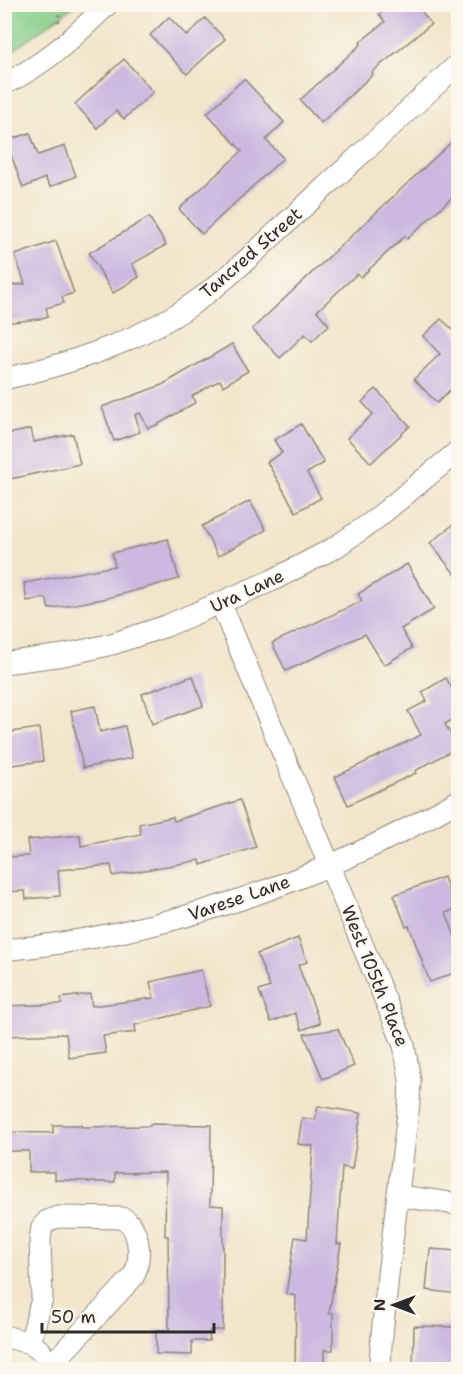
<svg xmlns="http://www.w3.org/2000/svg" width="463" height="1374" viewBox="0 0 463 1374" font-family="'Shantell Sans',sans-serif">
<rect width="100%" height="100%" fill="#fbf7ec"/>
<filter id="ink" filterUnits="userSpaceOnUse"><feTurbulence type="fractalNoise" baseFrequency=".0167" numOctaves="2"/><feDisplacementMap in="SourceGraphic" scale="12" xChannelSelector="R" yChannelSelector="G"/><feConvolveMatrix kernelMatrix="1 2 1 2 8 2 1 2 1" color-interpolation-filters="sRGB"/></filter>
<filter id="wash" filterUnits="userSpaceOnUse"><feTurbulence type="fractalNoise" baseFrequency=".008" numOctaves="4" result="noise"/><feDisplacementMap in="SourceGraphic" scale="24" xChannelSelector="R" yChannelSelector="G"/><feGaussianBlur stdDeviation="1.35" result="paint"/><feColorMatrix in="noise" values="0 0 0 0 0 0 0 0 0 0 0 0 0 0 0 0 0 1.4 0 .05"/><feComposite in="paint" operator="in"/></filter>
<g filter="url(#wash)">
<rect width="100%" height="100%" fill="#f2e5ca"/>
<polygon fill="#86ce8a" stroke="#587c5a" stroke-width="1.5" points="5,4 75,4 75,5 14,50"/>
<g id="blocks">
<g fill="#ccb8e0">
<polygon points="392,4 416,4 431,24 372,72 373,74 321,123 300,100 361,44 360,42 385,22 379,14"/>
<polygon points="169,17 187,36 205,18 225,39 187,74 150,35"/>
<polygon points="124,59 153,92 124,119 116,111 97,128 75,104"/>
<polygon points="244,79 284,122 266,140 283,158 202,234 179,209 242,151 207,113"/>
<polygon points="30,133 38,155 65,146 76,176 50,187 45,178 23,188 6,141"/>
<polygon points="459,135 459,191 407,239 405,236 361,277 357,274 317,311 329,325 312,341 305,334 280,358 252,329"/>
<polygon points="149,217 166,245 132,264 139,277 113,293 89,253"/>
<polygon points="56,241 74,293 62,297 64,303 46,308 48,316 39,319 4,323 4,286 25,284 15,255"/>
<polygon points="441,319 459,335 459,381 437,403 414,379 440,354 423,336"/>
<polygon points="232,344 248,371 223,386 220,380 192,396 196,402 157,425 148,428 140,413 135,415 140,432 114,441 102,407 162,385"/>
<polygon points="376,389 410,426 371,463 347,438 373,414 362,402"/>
<polygon points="301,424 324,463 307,473 321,498 296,512 267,462 282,453 274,440"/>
<polygon points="31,429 34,442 73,434 80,464 10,479 4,455 4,435"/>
<polygon points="250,501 266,530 218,556 202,526"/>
<polygon points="459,520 459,579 430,543"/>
<polygon points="168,539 179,579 103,599 49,609 46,598 27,601 24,583 115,566 112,553"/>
<polygon points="407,564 434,609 401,629 412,648 384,665 365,634 286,671 272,643 362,601 358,594"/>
<polygon points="193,676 203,706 152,724 142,694"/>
<polygon points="446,678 459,701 459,716 445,724 458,747 415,771 416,773 348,805 335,777 421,735 408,711 427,701 422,692"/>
<polygon points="95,706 100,732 125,726 132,758 83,768 71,711"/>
<polygon points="39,728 43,761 4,766 4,733"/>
<polygon points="240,800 256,847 201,865 200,860 113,876 111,865 58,870 60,896 26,899 25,891 4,892 4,857 29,856 27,840 80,835 81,846 141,834 139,824 173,817 174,821"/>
<polygon points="444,877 455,909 446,913 459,947 459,971 430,982 409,926 406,927 394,895"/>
<polygon points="298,938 307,962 298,965 320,1023 302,1030 295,1013 271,1022 259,991 270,987 257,954"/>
<polygon points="201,970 210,1006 135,1025 136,1032 103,1036 106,1053 69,1058 66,1034 4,1036 4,1006 62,1004 61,998 90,994 92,1006 154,998 150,982"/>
<polygon points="338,1029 354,1066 323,1079 304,1034"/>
<polygon points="318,1106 361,1113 352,1169 342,1167 337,1244 341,1244 329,1313 333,1313 333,1350 324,1350 324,1370 295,1370 296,1296 286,1294 295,1237 307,1239 313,1146 298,1144 302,1118 315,1120"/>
<polygon points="150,1124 211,1125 210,1205 223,1206 223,1330 210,1330 209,1341 192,1341 192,1355 156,1354 156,1330 169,1330 168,1236 165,1236 166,1172 115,1173 115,1182 88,1182 88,1181 55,1180 55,1172 29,1172 29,1151 4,1151 4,1132 53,1133 53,1125 81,1125 81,1127 150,1126"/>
<polygon points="430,1249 459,1251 459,1294 426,1290"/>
<polygon points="414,1326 457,1327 456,1370 413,1370"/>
</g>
</g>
</g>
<g filter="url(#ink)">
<use href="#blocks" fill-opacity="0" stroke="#8e887a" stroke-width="1.5"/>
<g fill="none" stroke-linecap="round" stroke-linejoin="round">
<g stroke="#8e887a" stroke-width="23">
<g id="street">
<path d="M4,84c41,-19 72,-49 104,-80"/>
<path d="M4,379c61,-14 121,-33 175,-66 44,-28 80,-65 118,-100 54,-50 108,-99 161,-149"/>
<polyline points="221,604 404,1045 410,1080 409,1104 388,1275 381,1345 380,1370"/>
<polyline points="4,663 64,655 112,644 166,626 273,580 334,548 372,522 458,451"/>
<path d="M4,950c160,-15 315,-69 454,-149"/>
<polyline points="399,1196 458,1204"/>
<polyline points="4,1336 30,1343 41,1351"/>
<path d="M30,1343l12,-44 -2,-59 2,-13 5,-6 11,-4 64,1c19,8 20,43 11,59l-79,85"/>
</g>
</g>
<polyline stroke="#8e887a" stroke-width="4" stroke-dasharray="1.5 4.5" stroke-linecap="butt" points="58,22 60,4"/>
<use href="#street" stroke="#fff" stroke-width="21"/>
</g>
</g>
<g text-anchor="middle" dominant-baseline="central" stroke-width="4.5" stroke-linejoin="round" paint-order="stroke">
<g font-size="18" fill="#2b2b2b" stroke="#fbf7ec">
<text transform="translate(251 253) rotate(-41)">Tancred Street</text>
<text transform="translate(247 591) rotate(-25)">Ura Lane</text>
<text transform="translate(239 898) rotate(-19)">Varese Lane</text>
<text transform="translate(375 976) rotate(68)">West 105th Place</text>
</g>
</g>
<rect width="463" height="1374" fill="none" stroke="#fbf7ec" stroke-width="24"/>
<g transform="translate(394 1305) rotate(270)" stroke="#fbf7ec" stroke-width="4.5" paint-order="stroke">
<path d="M0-4.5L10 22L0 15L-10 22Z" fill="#2b2b2b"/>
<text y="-9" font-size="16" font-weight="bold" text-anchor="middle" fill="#2b2b2b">N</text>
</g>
<path d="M42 1323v9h172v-9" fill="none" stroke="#2b2b2b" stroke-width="3"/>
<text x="51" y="1323" font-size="18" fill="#2b2b2b" stroke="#fbf7ec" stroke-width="4.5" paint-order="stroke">50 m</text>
</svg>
